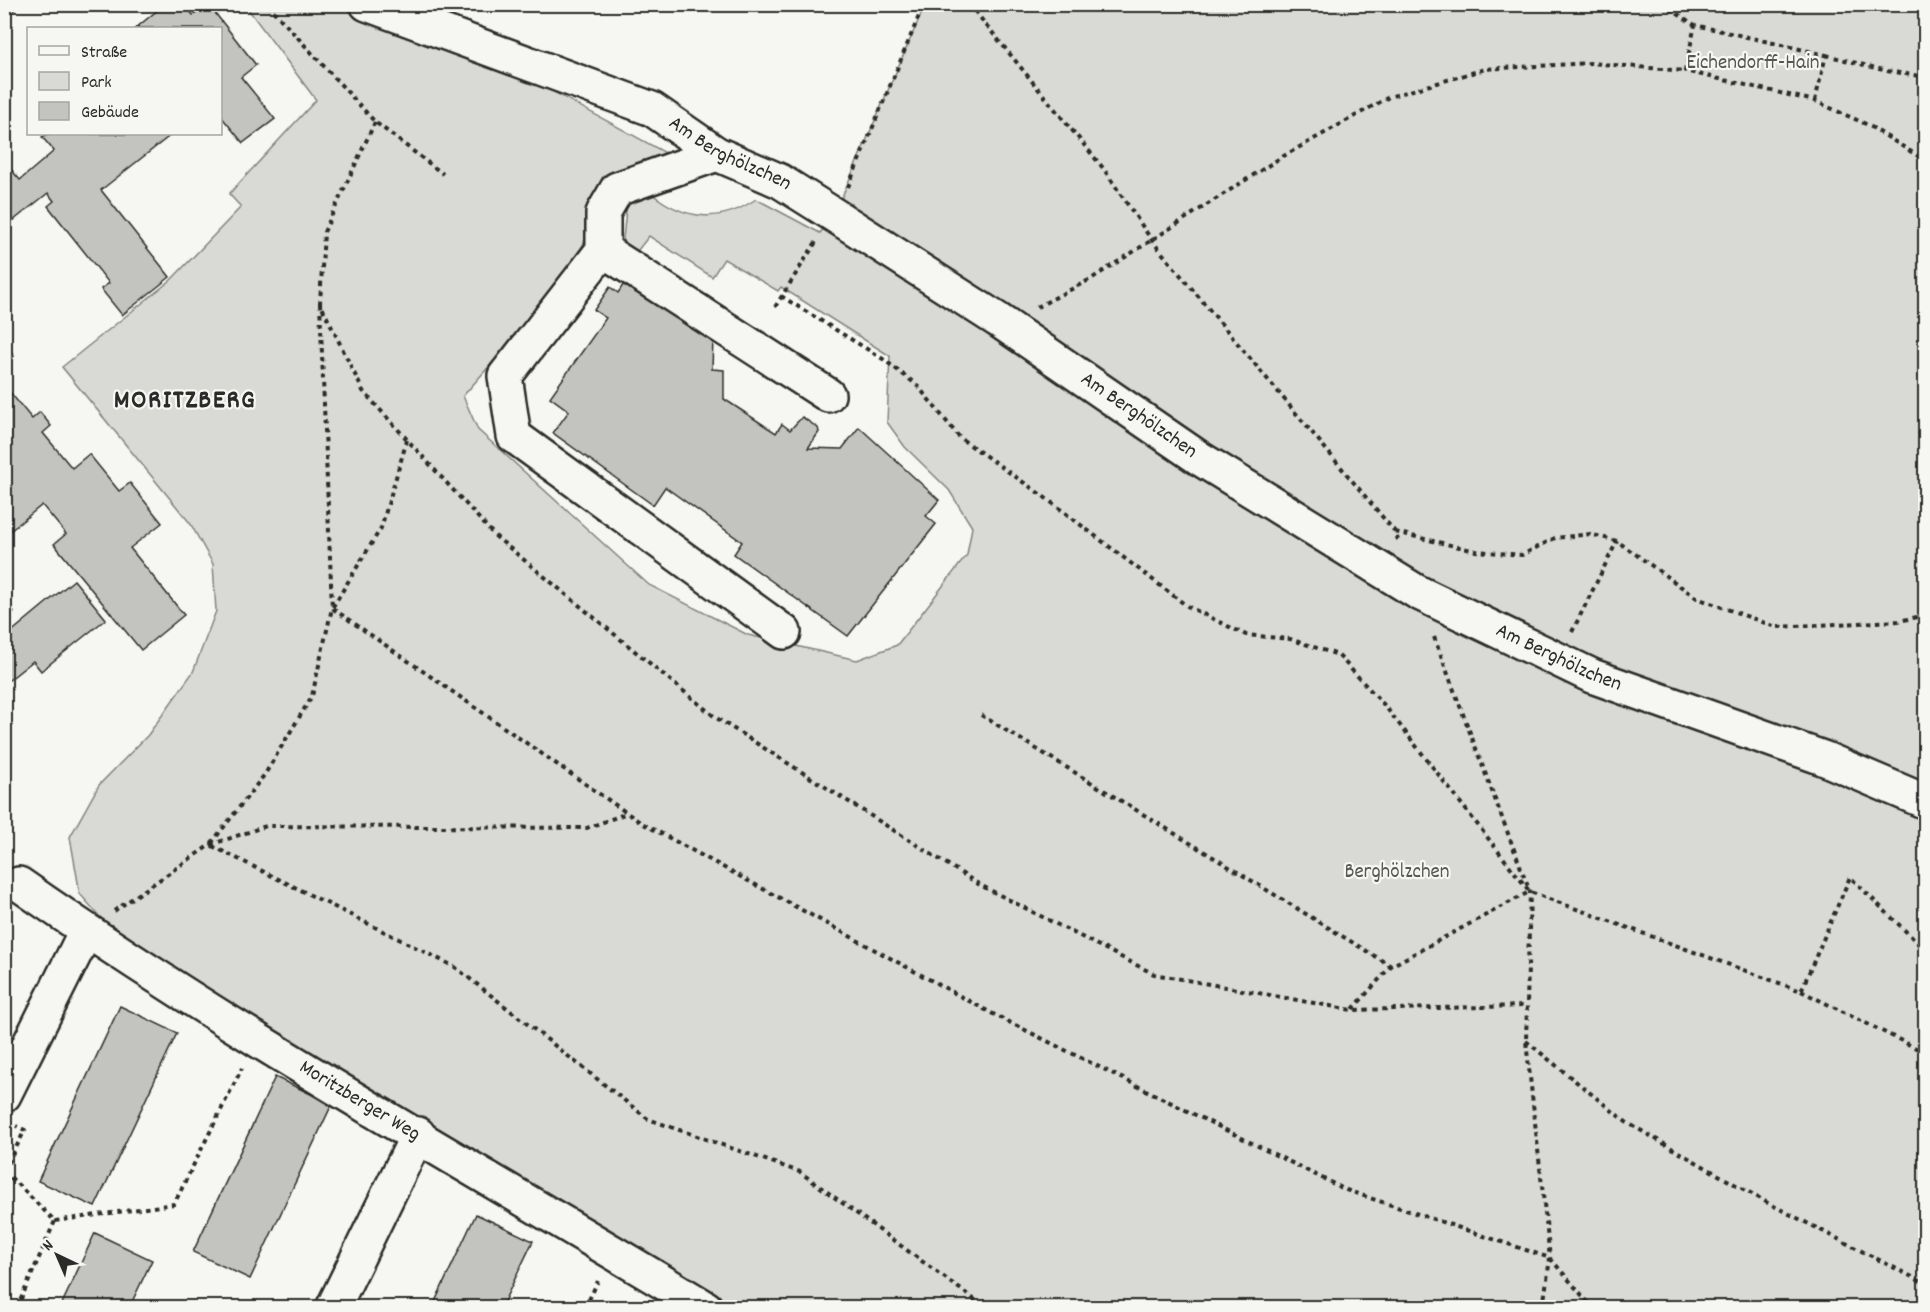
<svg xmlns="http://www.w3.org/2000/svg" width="1930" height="1312" viewBox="0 0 1930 1312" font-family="Dekko,sans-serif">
<rect width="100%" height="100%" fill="#f6f6f2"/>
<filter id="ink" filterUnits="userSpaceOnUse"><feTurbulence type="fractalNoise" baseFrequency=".0167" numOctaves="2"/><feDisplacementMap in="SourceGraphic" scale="12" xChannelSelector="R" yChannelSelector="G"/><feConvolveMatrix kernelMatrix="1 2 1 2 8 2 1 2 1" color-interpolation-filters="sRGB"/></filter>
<g filter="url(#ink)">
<path fill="#d9d9d5" stroke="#828280" stroke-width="1.5" d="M245,5h149l281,153 -72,24 -20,63 -43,64 -77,87 15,34 171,155 99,50 109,25 40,-15 70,-90 5,-28 -23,-37 -44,-43 -18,-25 3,-66 -109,-69 -3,4 -54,-32 -12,18 -63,-41 -15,19 -11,-16 4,-39 24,-7c33,27 69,31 105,6l64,34 14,-18 91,-210h1000v1302h-1195l-467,-277 -149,-97 -34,-39 -10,-57 29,-52 49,-50 45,-63 23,-61 -3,-47 -23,-41 -128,-156 109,-87 70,-73 -12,-13 87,-94z"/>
<g fill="#c3c3c0" stroke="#2b2b2b" stroke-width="1.5">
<polygon points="4,4 21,4 4,18"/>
<polygon points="165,4 184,4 193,15 208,4 256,65 241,77 275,119 243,143 220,115 220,28 136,28"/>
<polygon points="47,134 172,134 101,190 170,277 122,315 101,289 109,283 48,206 54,201 48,193 4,228 4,161 20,180 54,151 42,137"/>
<polygon points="627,279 713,338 712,369 724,370 724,399 776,433 782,424 790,430 802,417 818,428 819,432 808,448 842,449 859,427 939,500 926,516 936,524 848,636 734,554 742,542 665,487 653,505 553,433 569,411 550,397 606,318 594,310 610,287 618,293"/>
<polygon points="4,345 14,356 4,363"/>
<polygon points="4,385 32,419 40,412 51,426 43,433 72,468 89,454 119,491 130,483 162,523 130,548 184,615 141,650 54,544 66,534 42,505 4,536"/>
<polygon points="74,580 106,619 41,671 33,661 4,684 4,626 10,633"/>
<polygon points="4,600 14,612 4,620"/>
<polygon points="120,1006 177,1033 95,1207 38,1181"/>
<polygon points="275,1077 332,1104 250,1279 193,1252"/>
<polygon points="476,1214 533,1241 501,1308 432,1308"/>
<polygon points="95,1233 152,1260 129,1308 60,1308"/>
</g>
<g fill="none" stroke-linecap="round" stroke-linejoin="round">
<g stroke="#2b2b2b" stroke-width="38">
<g id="minor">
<path id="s1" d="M367,4l285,105 65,45 63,27 54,34 164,105 201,138 218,134 175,84 231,82 103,44"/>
<polyline points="717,154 617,189 603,213 603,250 505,376 514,436 784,632"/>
<polyline points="603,250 828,395"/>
<path id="s2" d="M19,884c220,154 457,285 687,424"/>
<polyline points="4,1095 86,931"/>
<polyline points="333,1308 418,1134"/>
</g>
</g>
<g stroke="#2b2b2b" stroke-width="4" stroke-dasharray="4.5 4.5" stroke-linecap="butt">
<polyline points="267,4 375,122 443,174"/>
<polyline points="969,4 1103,168 1153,242 1395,532 1398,540"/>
<polyline points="1662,4 1695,25"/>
<polyline points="1826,55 1887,71 1926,77"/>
<polyline points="1815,101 1826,55 1695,25 1685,71 1815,101 1868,125 1926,161"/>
<polyline points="375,122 324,232 320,303 363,391 495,536 715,717 980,885 1154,974 1352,1010 1526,1006"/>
<polyline points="848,187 924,4"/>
<polyline points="781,296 883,359 917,385 960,438 1043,496 1187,606 1246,635 1290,639 1338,655 1385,706 1530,892 1801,991 1850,877 1926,951"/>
<polyline points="320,303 332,608 640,822 993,1014 1346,1190 1550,1258 1593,1308"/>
<polyline points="775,307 816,242"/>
<polyline points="1037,307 1091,279 1280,158 1389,97 1485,69 1591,63 1685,71"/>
<polyline points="407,440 381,528 332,608 312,696 265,774 210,845 455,967 648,1119 800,1172 986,1308"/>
<polyline points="1395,532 1476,551 1522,555 1555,538 1590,534 1617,541 1697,598 1776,627 1899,621 1926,615"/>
<polyline points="1572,632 1617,541"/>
<polyline points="1434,637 1530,892 1526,1041 1550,1258 1543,1308"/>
<polyline points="981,715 1391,966"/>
<polyline points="114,911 210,845 266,826 587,828 627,813"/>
<polyline points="1801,991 1926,1053"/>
<polyline points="1353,1009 1391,966 1529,892"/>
<polyline points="1526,1041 1626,1122 1766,1202 1926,1284"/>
<polyline points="4,1171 55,1221 17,1308"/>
<polyline points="4,1171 25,1130 16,1126"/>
<polyline points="55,1221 174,1204 242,1068"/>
<polyline points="585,1308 598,1281"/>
</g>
<use href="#minor" stroke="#f6f6f2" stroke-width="33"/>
</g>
</g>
<g text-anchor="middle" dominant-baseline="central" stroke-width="4.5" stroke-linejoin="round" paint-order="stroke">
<g font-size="21" fill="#565656" stroke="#f6f6f2">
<text x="1753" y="64">Eichendorff-Hain</text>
<text x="1397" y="873">Berghölzchen</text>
</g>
<g font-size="21" fill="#2b2b2b" stroke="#f6f6f2">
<text stroke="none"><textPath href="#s1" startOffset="394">Am Berghölzchen</textPath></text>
<text stroke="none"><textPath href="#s1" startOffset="880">Am Berghölzchen</textPath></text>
<text stroke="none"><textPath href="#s1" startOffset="1366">Am Berghölzchen</textPath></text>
<text stroke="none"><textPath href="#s2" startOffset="404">Moritzberger Weg</textPath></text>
</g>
<g font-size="27" font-weight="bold" letter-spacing="1.5" fill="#2b2b2b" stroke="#f6f6f2">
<text x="185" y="401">MORITZBERG</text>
</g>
</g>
<rect width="1930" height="1312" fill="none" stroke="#f6f6f2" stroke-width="24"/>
<rect x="12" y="12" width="1906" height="1288" fill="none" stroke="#2b2b2b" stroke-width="2" filter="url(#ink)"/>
<rect x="27" y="27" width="195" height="108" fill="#f6f6f2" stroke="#a5a5a2" stroke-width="1.5"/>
<rect x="39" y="46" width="30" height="9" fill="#f6f6f2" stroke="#a5a5a2" stroke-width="1.5"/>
<text x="81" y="57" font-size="18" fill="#2b2b2b">Straße</text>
<rect x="39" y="72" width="30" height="18" fill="#d9d9d5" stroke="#a5a5a2" stroke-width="1.5"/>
<text x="81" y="87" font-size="18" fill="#2b2b2b">Park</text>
<rect x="39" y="102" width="30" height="18" fill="#c3c3c0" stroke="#a5a5a2" stroke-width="1.5"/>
<text x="81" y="117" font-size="18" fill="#2b2b2b">Gebäude</text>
<g transform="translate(57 1255) rotate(316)" stroke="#f6f6f2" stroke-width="4.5" paint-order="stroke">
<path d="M0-4.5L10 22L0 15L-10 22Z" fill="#2b2b2b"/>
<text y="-9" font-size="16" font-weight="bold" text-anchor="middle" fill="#2b2b2b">N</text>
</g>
</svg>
